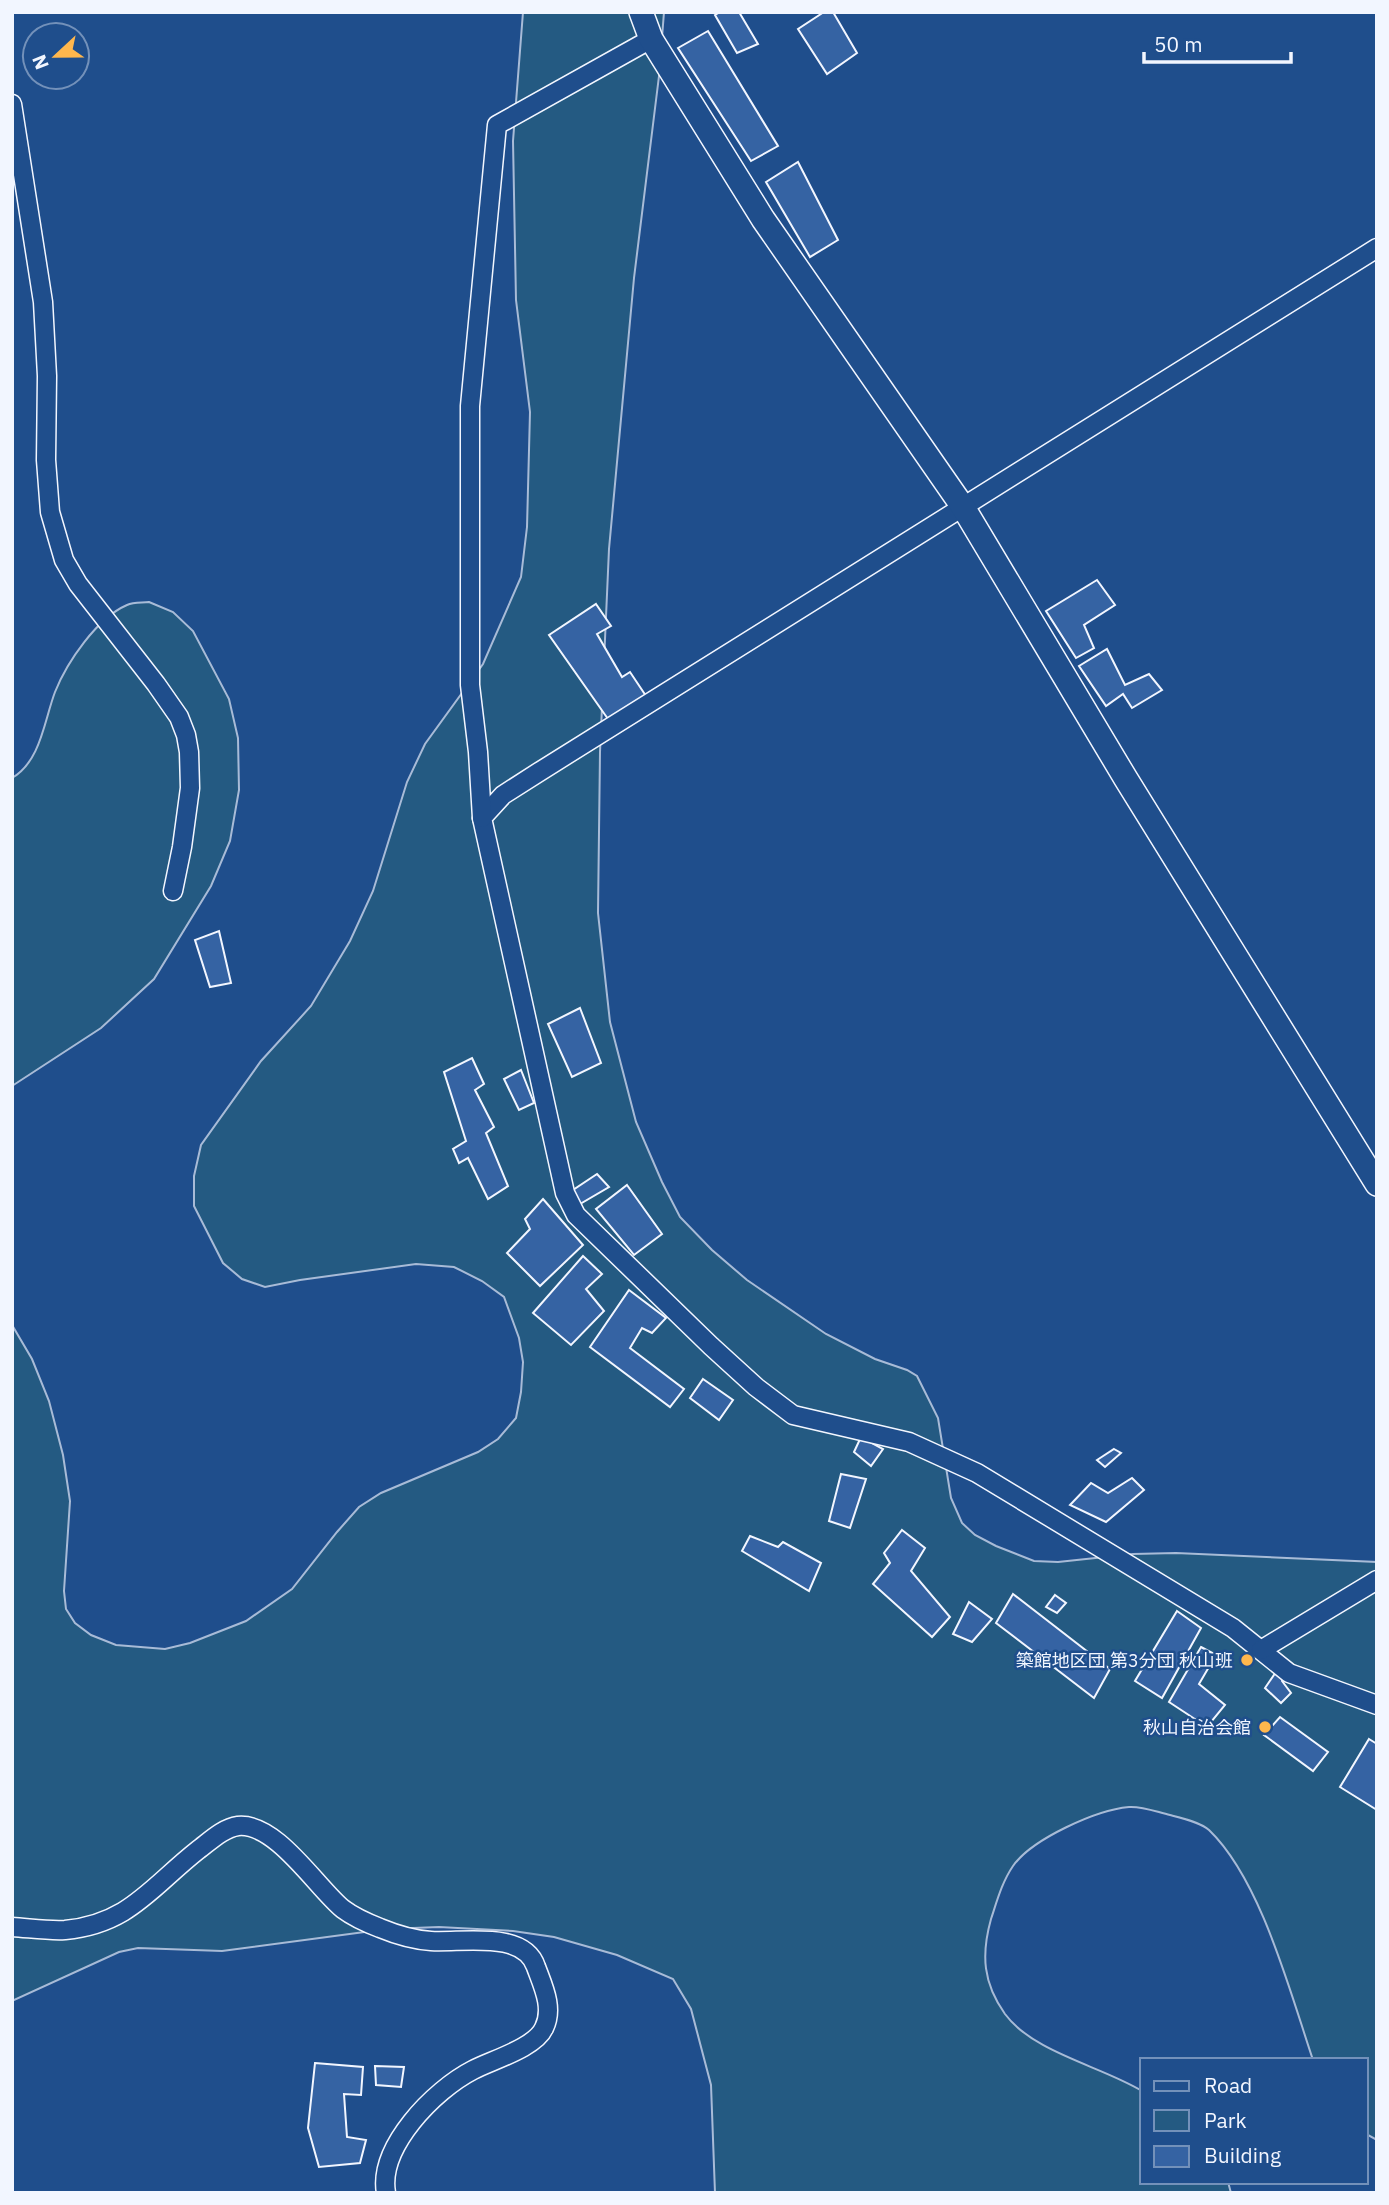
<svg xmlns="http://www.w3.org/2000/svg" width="1389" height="2205" viewBox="0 0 1389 2205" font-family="'IBM Plex Sans','Noto Sans JP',sans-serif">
<rect width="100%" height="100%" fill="#1f4e8c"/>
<g fill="#245a82" stroke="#a8bbd7" stroke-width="2">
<path d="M523,12h141l-5,64 -25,202 -25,271 -9,203 -2,161 12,109 26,100 26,60 18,35 32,33 35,30 79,54 49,25 32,11 10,6 21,42 13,80 11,25 13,12 21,11 38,15 24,1 75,-8 43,-1 201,9v578l-11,-6v-74h-53c-23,-68 -52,-180 -104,-230 -9,-8 -27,-12 -39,-15 -13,-3 -28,-9 -41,-8 -33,3 -97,32 -116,59 -11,16 -16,35 -22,53 -10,36 -8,64 14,95 29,39 96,52 137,77v91h86l3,11h-516l-4,-108 -20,-76 -18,-30 -56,-24 -63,-18 -41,-6 -74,-4 -52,2 -165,22 -84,-3 -19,4 -107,49v-676l20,34 17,42 14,54 7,46 -6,90 2,18 9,14 16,12 25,10 49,4 25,-6 56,-22 46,-32 45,-57 22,-25 22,-14 97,-41 20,-13 18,-21 5,-26 2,-30 -4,-24 -15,-41 -22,-16 -28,-14 -38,-3 -116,16 -35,7 -23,-8 -19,-16 -29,-57v-30l7,-31 60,-84 50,-55 39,-65 23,-50 34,-109 18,-38 58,-80 38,-87 6,-50 3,-115 -14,-112 -3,-159z"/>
<path d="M149,602l24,10 20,19 36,68 9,39 1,52 -9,51 -19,45 -57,93 -53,49 -89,58v-308c29,-17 32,-57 43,-86 12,-30 42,-74 72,-87 7,-3 15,-2 22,-3z"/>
</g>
<g fill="#3563a3" stroke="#f2f6ff" stroke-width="2">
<polygon points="720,12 739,12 758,44 737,53 715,15"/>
<polygon points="824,12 833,12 857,53 827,74 798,29"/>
<polygon points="708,31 778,146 751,161 678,48"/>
<polygon points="798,162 838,240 810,257 766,182"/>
<polygon points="1097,580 1115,605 1084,625 1094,648 1076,658 1046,611"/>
<polygon points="596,604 611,626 597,634 622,677 630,672 646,696 608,719 549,635"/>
<polygon points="1107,649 1125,685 1149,674 1162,690 1132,708 1123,694 1106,706 1079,666"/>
<polygon points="219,931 231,983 210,987 195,940"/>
<polygon points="580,1008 601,1063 572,1077 548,1024"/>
<polygon points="472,1058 484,1084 475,1090 494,1127 486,1133 508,1186 488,1199 468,1158 459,1163 453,1149 466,1141 444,1072"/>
<polygon points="521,1070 534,1103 519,1110 504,1079"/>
<polygon points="597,1174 609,1187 580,1204 570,1192"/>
<polygon points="627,1185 662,1234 634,1255 596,1209"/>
<polygon points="543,1199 583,1245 540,1286 507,1253 530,1229 525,1219"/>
<polygon points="583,1256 602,1274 586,1289 604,1311 571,1345 533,1313"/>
<polygon points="629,1290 666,1318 652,1333 642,1328 630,1348 684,1389 670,1407 590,1347"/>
<polygon points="703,1379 733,1400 719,1420 690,1398"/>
<polygon points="861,1437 883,1449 871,1466 854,1452"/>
<polygon points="1114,1449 1121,1453 1105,1467 1097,1460"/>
<polygon points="841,1474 866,1479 850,1528 829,1521"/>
<polygon points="1132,1478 1144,1490 1106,1522 1070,1505 1091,1483 1108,1493"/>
<polygon points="902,1530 925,1548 911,1571 950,1617 932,1637 873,1584 890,1563 884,1553"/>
<polygon points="750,1536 778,1547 783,1542 821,1563 809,1591 742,1551"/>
<polygon points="1013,1594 1110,1669 1094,1698 996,1623"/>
<polygon points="1055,1595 1066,1603 1057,1613 1046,1607"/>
<polygon points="969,1602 992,1619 972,1642 953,1634"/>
<polygon points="1177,1611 1201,1628 1162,1698 1135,1681"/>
<polygon points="1201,1647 1216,1655 1199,1684 1225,1705 1207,1727 1169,1702"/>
<polygon points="1278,1669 1285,1675 1282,1681 1291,1693 1281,1703 1265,1688"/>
<polygon points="1280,1717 1328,1752 1313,1771 1264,1735"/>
<polygon points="1369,1739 1377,1744 1377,1810 1340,1787"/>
<polygon points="315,2063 363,2067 361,2095 344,2094 347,2137 366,2140 360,2163 319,2167 308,2128"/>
<polygon points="375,2066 404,2067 401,2087 376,2085"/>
</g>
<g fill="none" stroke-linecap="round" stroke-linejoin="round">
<g stroke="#f2f6ff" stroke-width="21">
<g id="minor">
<polyline points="12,104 43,302 47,376 46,460 50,512 64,560 78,584 156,684 179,717 186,735 189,752 190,788 182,847 173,891"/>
<polyline points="1377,248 539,772 503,795 482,818 565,1193 576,1215 711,1346 756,1387 793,1415 909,1442 977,1473 1233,1628 1289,1673 1377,1705"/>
<polyline points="482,818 478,752 470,685 470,406 497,125 651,39"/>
<polyline points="1261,1650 1377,1580"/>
<path d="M12,1927c17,1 36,4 53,3 64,-6 86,-43 133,-80 11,-8 25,-22 40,-24 38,-4 79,62 105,83 12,9 24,14 37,19 17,7 34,12 51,13 32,2 93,-11 105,26 7,19 18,41 8,61 -9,20 -52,32 -71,42 -39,20 -95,77 -87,123"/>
</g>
</g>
<g stroke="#f2f6ff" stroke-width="26">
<polyline id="tertiary" points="641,12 651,39 763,219 963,507 1126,779 1377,1184"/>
</g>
<use href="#minor" stroke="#1f4e8c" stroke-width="18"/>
<use href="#tertiary" stroke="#1f4e8c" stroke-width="23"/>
</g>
<g fill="#ffb74d" stroke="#1f4e8c" stroke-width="2.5">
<circle cx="1247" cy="1660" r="7"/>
<circle cx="1265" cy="1727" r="7"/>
</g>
<g text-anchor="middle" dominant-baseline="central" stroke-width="5" stroke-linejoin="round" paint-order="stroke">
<g font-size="18" fill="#f2f6ff" stroke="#1f4e8c" text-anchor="end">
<text x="1233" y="1660">築館地区団 第3分団 秋山班</text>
<text x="1251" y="1727">秋山自治会館</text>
</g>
</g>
<rect width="1389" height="2205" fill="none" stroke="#f2f6ff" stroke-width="28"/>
<rect x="1140" y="2058" width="228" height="126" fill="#1f4e8c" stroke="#7391ba" stroke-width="2"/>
<rect x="1154" y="2081" width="35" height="10" fill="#1f4e8c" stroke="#7391ba" stroke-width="2"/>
<text x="1204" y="2093" font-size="21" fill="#f2f6ff">Road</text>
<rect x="1154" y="2110" width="35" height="21" fill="#245a82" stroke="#7391ba" stroke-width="2"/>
<text x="1204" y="2128" font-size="21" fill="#f2f6ff">Park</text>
<rect x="1154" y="2146" width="35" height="21" fill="#3563a3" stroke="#7391ba" stroke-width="2"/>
<text x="1204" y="2163" font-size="21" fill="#f2f6ff">Building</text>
<g transform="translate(56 56) rotate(248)"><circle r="33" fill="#1f4e8c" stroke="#7391ba" stroke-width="2"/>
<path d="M0-5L12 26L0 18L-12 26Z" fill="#ffb74d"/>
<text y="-10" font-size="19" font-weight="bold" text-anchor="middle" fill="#f2f6ff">N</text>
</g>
<path d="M1144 52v10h147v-10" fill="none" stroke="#f2f6ff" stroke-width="3.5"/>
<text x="1154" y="52" font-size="21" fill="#f2f6ff" stroke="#1f4e8c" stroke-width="5" paint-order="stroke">50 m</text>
</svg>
